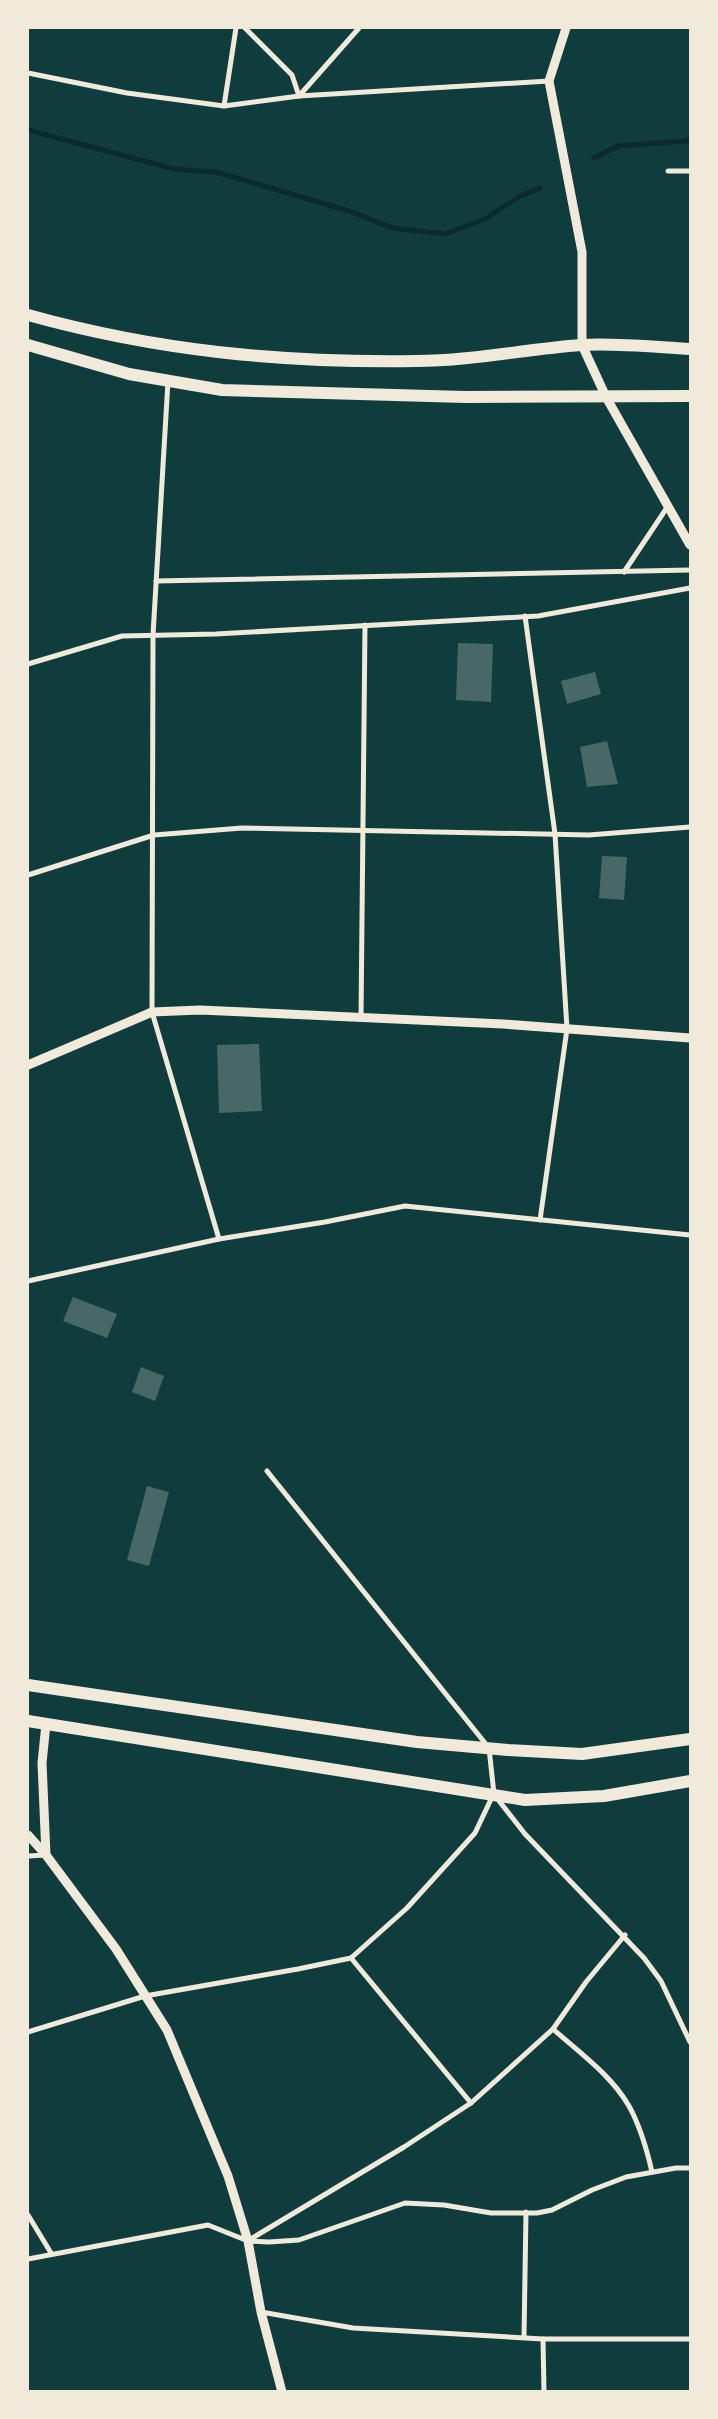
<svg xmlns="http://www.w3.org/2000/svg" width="718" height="2419" font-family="Jost,sans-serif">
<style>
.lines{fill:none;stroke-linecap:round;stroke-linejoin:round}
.stream{stroke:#0a2a2b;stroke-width:5}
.building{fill:#486865}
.minor{stroke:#f1e9da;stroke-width:5}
.tertiary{stroke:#f1e9da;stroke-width:9}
.primary{stroke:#f1e9da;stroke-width:12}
</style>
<rect width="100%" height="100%" fill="#0f3d3e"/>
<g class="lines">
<!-- stream -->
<g class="stream">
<path d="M28,130L174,169L216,172L349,211L393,228L445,234L485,219L520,196L540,188"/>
<path d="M594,158L618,146L686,141L690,139"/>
</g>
</g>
<!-- building -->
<g class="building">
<path d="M458,643L493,644L491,702L456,700Z"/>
<path d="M595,672L601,694L567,704L561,681Z"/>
<path d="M607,741L618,784L587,787L580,747Z"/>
<path d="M602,856L627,857L624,900L599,898Z"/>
<path d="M259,1044L262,1111L219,1113L217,1045Z"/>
<path d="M73,1297L117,1314L107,1338L63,1321Z"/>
<path d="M141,1367L164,1376L155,1401L132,1392Z"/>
<path d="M147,1486L169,1492L149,1566L127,1560Z"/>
</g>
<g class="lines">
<!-- minor -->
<g class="minor">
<path d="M245,28L292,75L299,96"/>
<path d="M28,73L127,93L224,106L299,96L549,81"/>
<path d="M299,96L359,28"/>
<path d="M224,106L236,28"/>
<path d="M668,171H690"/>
<path d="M168,381L153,635L152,1012L219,1239"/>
<path d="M624,572L668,506"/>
<path d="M156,581L690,570"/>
<path d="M525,616L555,834L567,1029L540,1220"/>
<path d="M28,664L122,636L216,634L538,616L690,588"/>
<path d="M28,875L154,835L242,828L589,835L690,827"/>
<path d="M361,1018L365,625"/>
<path d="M28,1281L219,1239L325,1222L405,1206L690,1235"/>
<path d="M267,1471L489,1748L494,1794"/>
<path d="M496,1797L525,1834L644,1958L661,1981L690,2042"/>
<path d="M28,1856L46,1855"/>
<path d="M351,1958L471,2103"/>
<path d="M553,2029C580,2053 611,2075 629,2106C640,2126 647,2150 652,2172"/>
<path d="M28,2032L145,1996L298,1969L351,1958L407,1908L475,1833L493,1795"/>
<path d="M28,2215L51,2253"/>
<path d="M249,2240L404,2147L471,2103L553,2029L586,1982L625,1935"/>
<path d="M28,2259L208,2225L248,2241L269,2242L299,2240L405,2203L444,2205L491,2213H537L552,2210L592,2190L626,2177L676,2168H690"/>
<path d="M261,2312L353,2328L543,2339H690"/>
<path d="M524,2337L526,2212"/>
<path d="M543,2339L544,2392"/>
</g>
<!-- tertiary -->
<g class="tertiary">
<path d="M566,28L549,81L582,252V345L606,397L690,545"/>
<path d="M28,1065L152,1012L200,1010L503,1024L690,1038"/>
<path d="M46,1724L42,1763L46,1855"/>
<path d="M28,1835L46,1855L116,1949L167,2030L228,2176L248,2241L261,2312L282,2392"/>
</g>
<!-- primary -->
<g class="primary">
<path d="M28,315C158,351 281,363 416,361C471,361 526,349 581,345C617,343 654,347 690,349"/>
<path d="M28,345L129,374L222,390L465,397L690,396"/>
<path d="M28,1685L417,1742L508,1750L582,1754L690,1739"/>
<path d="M28,1721L525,1800L604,1796L690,1781"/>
</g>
</g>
<!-- border -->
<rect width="718" height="2419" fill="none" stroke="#f1e9da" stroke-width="58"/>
</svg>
